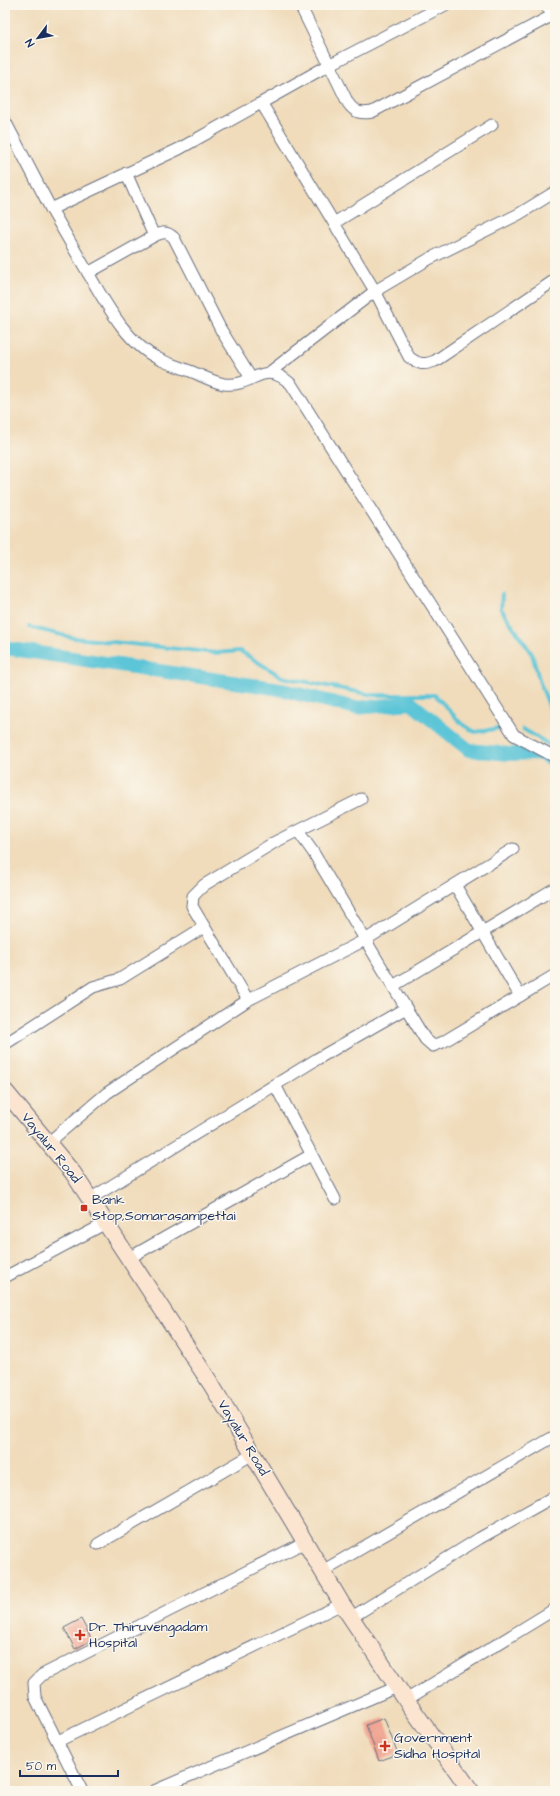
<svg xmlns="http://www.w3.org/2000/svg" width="560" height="1796" font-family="'Architects Daughter',sans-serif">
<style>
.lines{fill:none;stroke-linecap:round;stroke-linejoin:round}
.stream{stroke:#5cc5d7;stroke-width:4}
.canal{stroke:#5cc5d7;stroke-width:14}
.building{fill:#ef9d8a}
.street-casing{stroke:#666c7f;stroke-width:13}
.secondary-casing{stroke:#666c7f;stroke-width:18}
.street{stroke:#fff;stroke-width:11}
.secondary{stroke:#fce5d0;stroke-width:16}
.poi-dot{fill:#c8321e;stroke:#fbf7ec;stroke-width:1.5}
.labels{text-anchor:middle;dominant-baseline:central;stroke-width:3;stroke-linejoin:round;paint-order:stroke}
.street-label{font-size:14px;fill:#1b2f5e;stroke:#fbf7ec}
.poi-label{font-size:14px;fill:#1b2f5e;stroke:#fbf7ec;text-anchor:start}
</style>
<rect width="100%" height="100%" fill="#fbf7ec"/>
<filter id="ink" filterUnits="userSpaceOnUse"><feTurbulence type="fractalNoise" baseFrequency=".025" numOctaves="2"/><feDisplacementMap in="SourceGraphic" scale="8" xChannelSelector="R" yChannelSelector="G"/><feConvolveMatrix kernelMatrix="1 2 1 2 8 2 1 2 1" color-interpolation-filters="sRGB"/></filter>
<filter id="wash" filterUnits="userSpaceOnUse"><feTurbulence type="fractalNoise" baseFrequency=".012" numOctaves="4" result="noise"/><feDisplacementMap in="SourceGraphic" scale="16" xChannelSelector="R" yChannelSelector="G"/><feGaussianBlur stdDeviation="0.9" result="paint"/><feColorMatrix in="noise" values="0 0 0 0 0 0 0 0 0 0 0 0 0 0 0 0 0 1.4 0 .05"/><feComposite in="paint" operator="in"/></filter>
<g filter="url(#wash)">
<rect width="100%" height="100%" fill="#f0dcbb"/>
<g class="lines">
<!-- stream -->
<g class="stream">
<path d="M502,594L501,609L532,654L540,683L555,721"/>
<path d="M29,627L74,638L217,653L240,651L282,677L373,695H435L462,724L475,732L501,728"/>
<path d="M523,729L555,748"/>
</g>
<!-- canal -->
<path class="canal" d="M5,648L274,688L356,708L411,703L469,750L509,754L539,753L552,760"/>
</g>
<g id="blocks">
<!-- building -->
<g class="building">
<path d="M81,1619L92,1640L75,1649L64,1628Z"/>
<path d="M384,1718L398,1754L379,1761L366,1725Z"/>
</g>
</g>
</g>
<g filter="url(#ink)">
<use href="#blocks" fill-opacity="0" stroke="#666c7f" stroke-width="1"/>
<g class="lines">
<!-- street casing -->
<g class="street-casing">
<g id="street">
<path d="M300,5L348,103C355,113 361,114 372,112L555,14"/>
<path d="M545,5L555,16"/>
<path d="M262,104L375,291L409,357C419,365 424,365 435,361L555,280"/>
<path d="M5,121L51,209L88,273L154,236C163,232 167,231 174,238L221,330L251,378"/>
<path d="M126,173L154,236"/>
<path d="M51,209L179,149L329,65L445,5"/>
<path d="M334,223L492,125"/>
<path d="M88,273C105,302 127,344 159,359C169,364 180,367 190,371C200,375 213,382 224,384C254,388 262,358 291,384L514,735L555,757"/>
<path d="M270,372L375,291L429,259L519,214L555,192"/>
<path d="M455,885L520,996"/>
<path d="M393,986L552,890"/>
<path d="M248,1000L192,906L193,896L204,885L275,842L361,799"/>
<path d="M406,1008L425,1039L433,1046L443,1042L555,975"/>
<path d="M5,1044L93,987L120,979L204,927"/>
<path d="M275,1085L335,1199"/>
<path d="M48,1143L107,1093L248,1000L365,940L513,849"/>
<path d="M90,1199L317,1059L406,1008L313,852L298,831"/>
<path d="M129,1258L311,1155"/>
<path d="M5,1277L106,1223"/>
<path d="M98,1544L253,1454"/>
<path d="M324,1570L555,1436"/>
<path d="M352,1617L480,1538L555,1496"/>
<path d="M406,1700L555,1609"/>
<path d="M58,1741L342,1604"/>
<path d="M82,1791L35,1697L34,1683L42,1675L305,1542"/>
<path d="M154,1791L397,1687"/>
</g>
</g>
<!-- secondary casing -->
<g class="secondary-casing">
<path id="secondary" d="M5,1091L73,1173L211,1384L342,1604L406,1700L471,1791"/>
</g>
<!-- street -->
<use href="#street" class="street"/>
<!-- secondary -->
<use href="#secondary" class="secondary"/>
</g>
</g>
<!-- markers -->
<g class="poi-dot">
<rect x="80" y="1204" width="8" height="8" rx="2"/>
<path d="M78 1629h4v4h4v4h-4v4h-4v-4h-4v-4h4z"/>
<path d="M383 1740h4v4h4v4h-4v4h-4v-4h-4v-4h4z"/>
</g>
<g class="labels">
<!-- street labels -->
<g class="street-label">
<text transform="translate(51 1148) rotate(51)">Vayalur Road</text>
<text transform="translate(243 1438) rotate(59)">Vayalur Road</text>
</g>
<!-- poi labels -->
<g class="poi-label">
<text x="92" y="1200">Bank<tspan x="92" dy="16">Stop,Somarasampettai</tspan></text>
<text x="89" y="1627">Dr. Thiruvengadam<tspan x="89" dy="16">Hospital</tspan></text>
<text x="394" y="1738">Government<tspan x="394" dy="16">Sidha Hospital</tspan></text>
</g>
</g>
<!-- margin -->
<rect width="560" height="1796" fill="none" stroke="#fbf7ec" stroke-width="20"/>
<!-- north arrow -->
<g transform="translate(38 38) rotate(238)" stroke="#fbf7ec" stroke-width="3" paint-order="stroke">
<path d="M0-3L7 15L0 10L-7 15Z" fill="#1b2f5e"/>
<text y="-6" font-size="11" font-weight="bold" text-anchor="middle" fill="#1b2f5e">N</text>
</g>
<!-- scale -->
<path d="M20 1770v6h98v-6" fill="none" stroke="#1b2f5e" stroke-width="2"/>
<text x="26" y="1770" font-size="12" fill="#1b2f5e" stroke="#fbf7ec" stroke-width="3" paint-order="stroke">50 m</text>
</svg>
